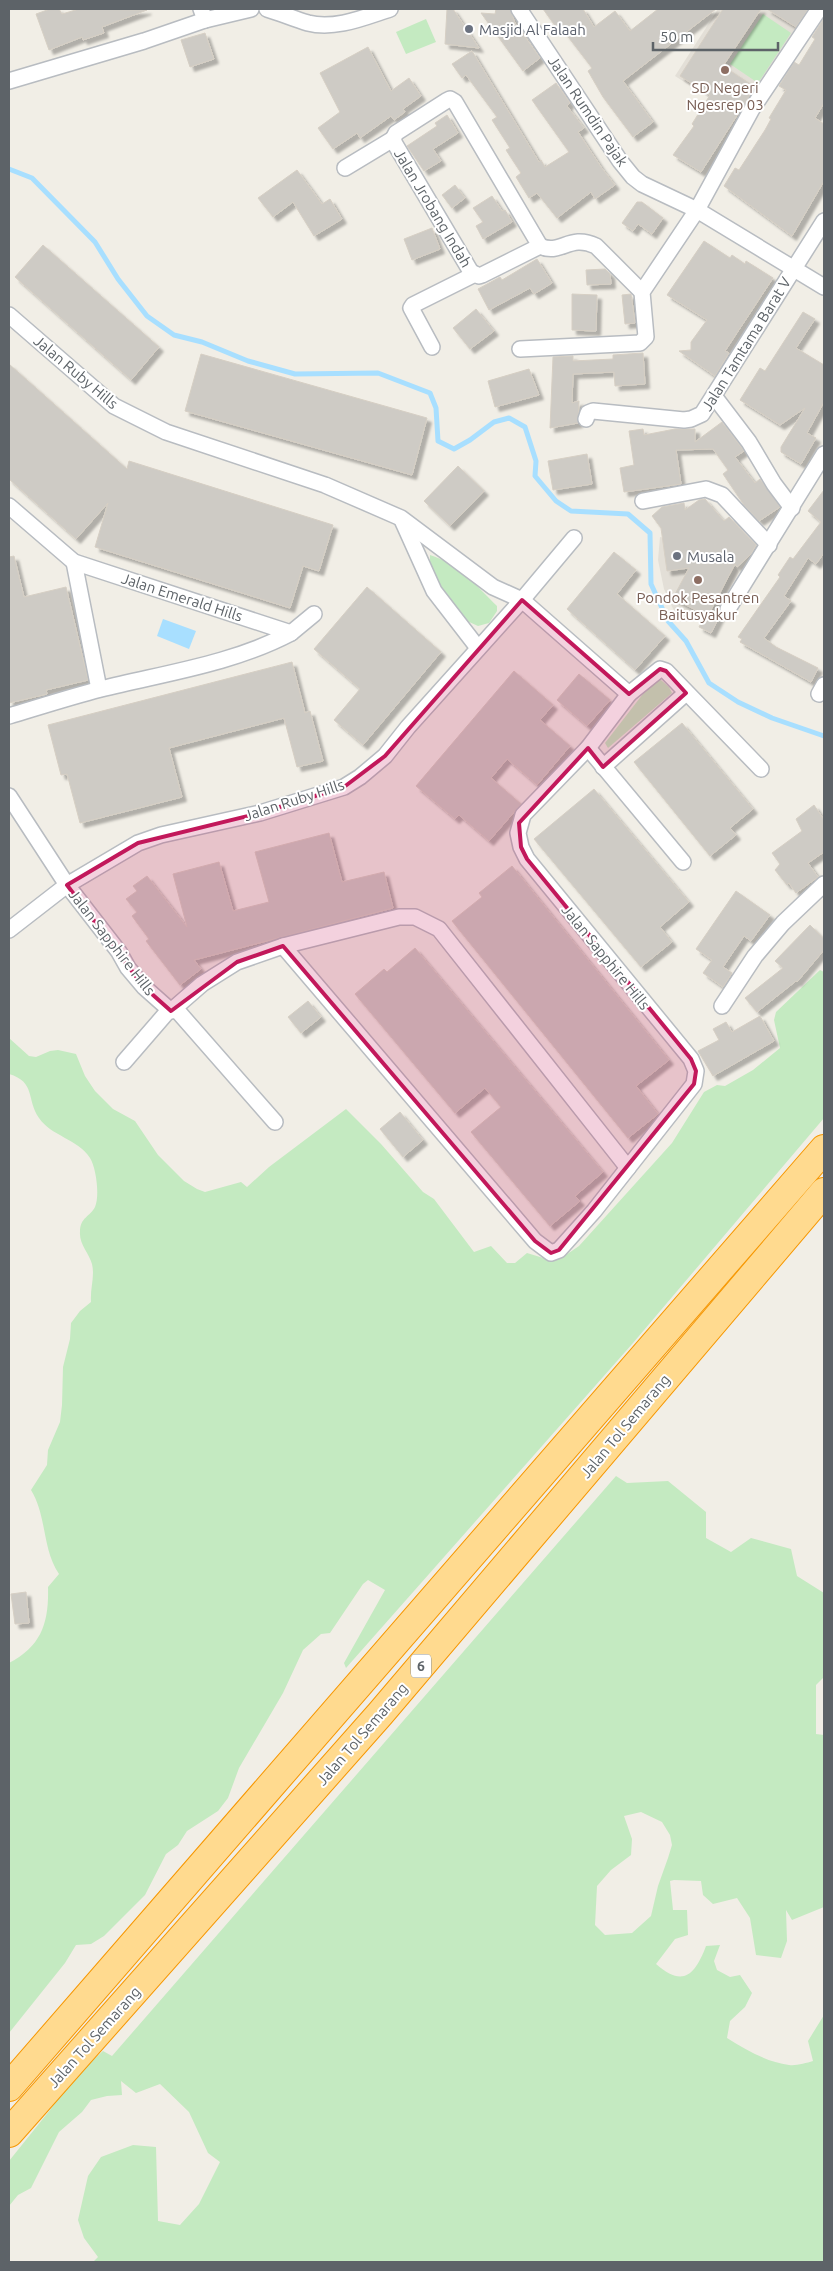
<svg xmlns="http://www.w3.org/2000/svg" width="833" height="2271" font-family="Ubuntu,sans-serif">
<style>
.education{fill:#e3dfd7}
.green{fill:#c4eac1;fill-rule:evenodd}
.water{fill:#a8dfff}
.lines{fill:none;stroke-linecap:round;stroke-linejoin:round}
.stream{stroke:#a8dfff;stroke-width:5}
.building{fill:#cecbc5;stroke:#d6cfc4;filter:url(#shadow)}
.street-casing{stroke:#b8bcc1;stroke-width:18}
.highway-casing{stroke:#f79700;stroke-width:30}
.street{stroke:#fff;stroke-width:15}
.highway{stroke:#ffda8f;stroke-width:28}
.marked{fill:#c2185b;fill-opacity:0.2;stroke:#c2185b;stroke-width:4;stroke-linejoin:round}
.worship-dot{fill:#6b7280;stroke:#fff;stroke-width:2}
.education-dot{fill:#8d6e63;stroke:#fff;stroke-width:2}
.labels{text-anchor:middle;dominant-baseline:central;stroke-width:4;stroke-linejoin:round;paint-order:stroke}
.shield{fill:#fff;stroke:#8e9295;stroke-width:1}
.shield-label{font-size:14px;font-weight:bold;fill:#5d6368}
.worship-label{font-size:15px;fill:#5b616d;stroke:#fff;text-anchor:start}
.education-label{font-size:15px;fill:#785e54;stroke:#fff}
.street-label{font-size:15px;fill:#5d6368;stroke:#fff}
</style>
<defs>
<filter id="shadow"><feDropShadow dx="4.5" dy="4.5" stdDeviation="1" flood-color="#0004"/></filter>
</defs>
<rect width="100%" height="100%" fill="#f1eee6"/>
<!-- education -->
<g class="education">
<path d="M718,9H808L742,119L675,76Z"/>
<path d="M660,537L689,543L735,567L739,572L717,612L708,607L701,621L676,615L664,589L658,560Z"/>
</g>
<!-- green -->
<g class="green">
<path d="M763,14L791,33L758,83L730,64Z"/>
<path d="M426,19L436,42L406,54L396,32Z"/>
<path d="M430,555C457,563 478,587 497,606V611L489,623L478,626L467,621L444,598L430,569Z"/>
<path d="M661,680L669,687L672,693L608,748L605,743L653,681Z"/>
<path d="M820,970L824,972V1118L633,1343L346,1668L344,1663L385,1590L368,1580L363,1584L330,1633L321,1634L303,1650L283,1693L239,1768L228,1798L218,1811L187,1831L178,1845L166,1854L145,1895L104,1936L91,1944L76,1945L65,1963L9,2033V1663C42,1646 49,1622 48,1587L59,1574C42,1549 47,1516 31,1490L47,1465L48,1450L60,1422L62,1405L63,1367L70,1339L71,1323L80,1311L91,1302C90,1288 95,1277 92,1264C89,1253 79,1244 80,1232C80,1217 90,1217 95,1207C100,1196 96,1167 90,1158C78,1139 51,1136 39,1118C26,1099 36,1082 9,1074V1038L29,1056L36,1057L50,1051L58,1050L76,1054L85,1076L95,1091L113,1109L135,1121L158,1155L184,1181L197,1189L205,1192L241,1182L247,1187L269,1167L346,1109L381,1144L423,1192L434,1199L474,1252L491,1246L507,1263H515L527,1253L553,1261L560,1259L579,1246L672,1143L704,1092L717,1085L725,1086L753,1070L780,1048L774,1020L776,1012Z"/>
<path d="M616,1476L627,1483L668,1481L706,1512V1538L731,1552L751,1538L791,1549L797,1576L824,1593V1677L816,1685V1734L824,1735V1907L792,1920L786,1910L787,1941L781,1958L756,1955L750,1918L737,1898L713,1904L703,1895L701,1881L674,1880L670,1881L673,1910H687L688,1935L675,1939L656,1964C683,1988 695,1975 706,1946L720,1945L714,1961L717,1970L730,1977L740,1975L752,1993L745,2007L730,2021L727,2038C746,2050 767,2062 789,2065C796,2066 806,2063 813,2061L808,2041L824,2015V2262H93L98,2257L84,2238L78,2220L88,2176L101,2157L133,2145L156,2147L158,2221L180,2225L199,2204L220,2162L208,2153L189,2112L160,2084L136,2093L121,2081L122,2095L107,2096L91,2100L82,2112L59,2132L31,2188L18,2195L9,2206V2161L50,2110L69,2082L103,2051L112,2056ZM641,1812L662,1822L670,1835L672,1845L668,1858L658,1886L651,1916L632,1933L605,1935L595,1925L597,1886L611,1870L631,1855L632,1839L624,1816Z"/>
</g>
<!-- water -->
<path class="water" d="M163,619L196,631L189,649L157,636Z"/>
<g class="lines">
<!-- stream -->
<path class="stream" d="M9,169L32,178L95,242L118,279L147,316L174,335L202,342L248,361L295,374L378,373L430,393L436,408L438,441L454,449L470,440L494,422L509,418L525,427L536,461L535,476L556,501L571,511L628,514L650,533L651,584L668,621L686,641L709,683L738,702L772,718L824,736"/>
</g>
<!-- building -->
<g class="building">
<path d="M50,9H59L62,14L79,9L147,10L102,27L104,33L83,40L82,37L49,50L36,14Z"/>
<path d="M447,9H453L479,48L445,44Z"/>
<path d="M496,9H510L515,23L540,58L523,71L481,13L495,14Z"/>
<path d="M543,9H583L594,27L615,11L630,31L658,9H716L623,81L653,122L633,137L603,97L588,71L592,68L559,25L556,27Z"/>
<path d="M723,9H761L723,66L755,87L701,172L673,155L694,126L692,124L710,95L703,90L710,81L699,88L680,76Z"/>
<path d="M767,9H808L796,27Z"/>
<path d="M824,18V103L815,118L824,124V181L792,236L724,186L735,168L739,170L765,130L771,119L769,118L786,90L779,86L794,62L799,65L815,39L812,37Z"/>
<path d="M205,33L214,59L190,67L181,40Z"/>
<path d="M368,47L391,91L409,78L421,96L403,109L405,112L394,120L391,116L360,138L357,133L333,149L318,128L340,112L320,73Z"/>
<path d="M472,51L539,162L541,160L545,167L569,152L532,100L556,83L570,103L567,106L584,128L578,132L601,167L615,185L595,199L591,192L557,218L537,193L529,198L516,177L521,173L506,150L510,148L492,120L497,117L466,75L462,78L452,64Z"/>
<path d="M447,115L458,133L433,149L441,161L424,171L407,146L437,126L435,123Z"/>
<path d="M297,170L322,204L330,199L342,219L314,236L293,202L273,217L258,198Z"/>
<path d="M455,185L465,198L452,208L442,195Z"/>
<path d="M492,196L502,211L505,210L512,222L483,239L476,226L483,222L473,208Z"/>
<path d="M637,202H642L663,218L652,234L638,224L633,231L622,223Z"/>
<path d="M432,228L440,249L412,260L404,239Z"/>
<path d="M704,241L730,258L732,255L745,264L746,261L773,278L725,351L729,353L715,376L679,351L691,350V342L707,320L667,295Z"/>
<path d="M43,245L159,347L131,380L15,277Z"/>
<path d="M537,259L552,283L534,294L530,288L489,310L478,289L500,277L502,280Z"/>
<path d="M605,269L610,274L611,284L587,285L586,270Z"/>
<path d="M572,294L597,295L596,331L572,330Z"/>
<path d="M631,294L635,323L625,324L622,295Z"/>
<path d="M476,309L494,331L470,349L453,328Z"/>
<path d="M803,312L815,319L796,348L824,365V402L807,433L816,438L801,464L781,452V447L805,408L780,425L740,400L760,368L765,371Z"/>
<path d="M643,353L645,384L615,386L614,372L573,374L572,403L579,401L578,423L550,428L553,357L573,356V361L613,359V355Z"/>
<path d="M201,354L427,418L412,475L185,411Z"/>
<path d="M9,364L127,469L129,461L333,525L319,571L303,566L290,608L95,547L108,503L76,539L9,479Z"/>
<path d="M529,369L539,395L495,407L488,381Z"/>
<path d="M722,422L744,451L735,457L755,483L760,479L780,507L759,521L744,505L723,474L728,470L713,449L676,450L681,484L624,492L620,468L634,465L629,431L643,429L644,435L675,429H695V442Z"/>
<path d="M587,454L592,484L553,490L548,461Z"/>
<path d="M458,466L484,491L450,526L424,501Z"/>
<path d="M824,490V553L816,564L808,558L784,596L791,601L764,638L776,647L818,668L811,682L740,642L742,639L738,637L780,577L778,575L790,557L793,559L821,522L808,511Z"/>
<path d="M705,499L724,521L729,517L756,545L751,554L737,567L735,564L711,610L720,615L711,633L699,627L705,615L673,598L689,568L667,571L661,528L652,516L662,507L684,503L685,510L699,500Z"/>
<path d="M614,552L636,570L617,594L665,636L635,670L567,609Z"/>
<path d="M14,556L24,597L66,587L88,680L46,690L47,694L9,703V557Z"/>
<path d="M367,587L441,652L363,745L334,720L360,689L314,649Z"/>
<path d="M292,662L305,713L310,711L323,761L297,767L284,718L169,748L182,797L80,823L67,774L61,775L48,725Z"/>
<path d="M514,671L553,705L540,720L570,746L537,785L507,759L491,778L521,804L489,841L459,815L455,819L416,786Z"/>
<path d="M579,674L610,700L587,726L557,700Z"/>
<path d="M682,723L753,809L730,828L736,835L710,856L634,762Z"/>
<path d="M594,789L689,902L660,927L672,942L641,967L534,839Z"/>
<path d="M814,805L824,820V852L808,863L818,877L796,893L789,883L787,885L775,870L780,864L772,853L802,831L796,819Z"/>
<path d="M329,833L342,882L384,872L393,908L194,960L201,969L180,985L146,941L149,939L132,916L137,912L126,899L137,891L133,886L147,876L187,927L173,874L219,862L233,911L269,902L255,852Z"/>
<path d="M512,866L669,1060L636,1086L658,1114L628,1138L452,921L482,897L479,893Z"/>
<path d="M736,891L770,915L751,941L744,936L723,967L732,973L723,987L703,973L712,960L696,949Z"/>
<path d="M810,925L824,939V950L797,982L796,981L757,1012L745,998L783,968L775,961Z"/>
<path d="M415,948L603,1172L575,1196L580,1201L550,1226L471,1132L501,1107L485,1088L455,1113L355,994L384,969L387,972Z"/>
<path d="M308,1001L321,1017L301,1033L288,1017Z"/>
<path d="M760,1016L774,1041L713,1076L698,1051L719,1040L713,1029L726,1022L732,1032Z"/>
<path d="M400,1112L423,1140L403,1157L380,1129Z"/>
<path d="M26,1592L29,1623L15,1624L11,1594Z"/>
</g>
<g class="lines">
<!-- street casing -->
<g class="street-casing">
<g id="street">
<path d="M201,9L205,20L251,9"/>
<path d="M267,9C281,13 294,19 308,23C335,30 365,17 390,9"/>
<path d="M519,9L620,161L633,177L642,184L697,210L824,287"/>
<path d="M9,81L144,41L205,20"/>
<path d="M345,168L393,139"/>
<path d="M540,246L482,275L479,276L471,272L395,144L393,139L396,133L446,101L450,99L455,102L540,246C561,256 569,233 596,246L642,292"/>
<path d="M9,315L114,406L166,432L325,485L401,518L493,587L522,600L629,694"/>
<path d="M432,347L411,308L413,305L475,274"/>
<path d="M520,349L640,343L646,337L642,292L697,210L752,109L819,9"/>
<path d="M714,396L749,442L774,484L792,508"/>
<path d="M586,419L588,413L593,411L684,420L691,419L702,414L824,221"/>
<path d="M643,501L706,489L722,495L769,545"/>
<path d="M9,506L74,562L291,633C232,664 165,673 101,689C70,697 39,707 9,716"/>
<path d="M402,520L434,591L478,648"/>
<path d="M74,562L99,689"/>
<path d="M728,609L824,454"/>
<path d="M291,633L314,614"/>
<path d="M819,694L824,685"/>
<path d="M588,748L683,862"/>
<path d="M603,767L686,693"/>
<path d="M9,796L67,885L119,952L128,968L144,987L171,1011L202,984L237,962L283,946L399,917H415L439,929L628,1168"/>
<path d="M9,930L67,885L138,843L161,835L260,813L344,787L360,777L385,756L408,727L522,600L574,538"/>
<path d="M283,946L535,1241L551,1253L559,1250L594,1211L694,1084L696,1071L691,1059L527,859L521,847L518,833L523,815L588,748L629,694L660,669L666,671L761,769"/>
<path d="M722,1006L755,956L783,923L824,884"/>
<path d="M175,1008L275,1122"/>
<path d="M124,1062L169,1010"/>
</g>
</g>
<!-- highway casing -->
<g class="highway-casing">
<g id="highway">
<path d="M9,2087L824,1149"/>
<path d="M9,2133L380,1714L824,1192"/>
</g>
</g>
<!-- street -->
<use href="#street" class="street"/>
<!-- highway -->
<use href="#highway" class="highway"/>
</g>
<!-- marked area -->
<path class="marked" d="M522,600L629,694L660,669L666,671L686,693L603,767L588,748L519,823L521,847L527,859L691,1059L696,1071L694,1084L559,1250L551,1253L535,1241L283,946L237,962L171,1011L144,987L67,885L138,843L260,813L344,787L385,756Z"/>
<!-- markers -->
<g class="worship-dot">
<circle cx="469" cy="29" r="5"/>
<circle cx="677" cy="556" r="5"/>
</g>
<g class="education-dot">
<circle cx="725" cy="70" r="5"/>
<circle cx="698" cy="580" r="5"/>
</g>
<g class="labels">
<!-- shield labels -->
<rect class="shield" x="411" y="1654.5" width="20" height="23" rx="4"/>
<g class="shield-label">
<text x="421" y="1666">6</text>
</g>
<!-- worship labels -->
<g class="worship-label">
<text x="479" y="29">Masjid Al Falaah</text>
<text x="687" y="556">Musala</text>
</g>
<!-- education labels -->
<g class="education-label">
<text x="725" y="87">SD Negeri<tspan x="725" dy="17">Ngesrep 03</tspan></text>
<text x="698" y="597">Pondok Pesantren<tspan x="698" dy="17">Baitusyakur</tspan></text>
</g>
<!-- street labels -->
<g class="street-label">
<text transform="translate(588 111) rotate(56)">Jalan Rumdin Pajak</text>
<text transform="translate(433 208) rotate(59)">Jalan Jrobang Indah</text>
<text transform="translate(746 344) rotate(-58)">Jalan Tamtama Barat V</text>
<text transform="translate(76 372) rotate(40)">Jalan Ruby Hills</text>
<text transform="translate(182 597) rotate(18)">Jalan Emerald Hills</text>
<text transform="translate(294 800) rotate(-18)">Jalan Ruby Hills</text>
<text transform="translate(112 942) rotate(52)">Jalan Sapphire Hills</text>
<text transform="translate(606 957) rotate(51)">Jalan Sapphire Hills</text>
<text transform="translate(625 1426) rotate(-50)">Jalan Tol Semarang</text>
<text transform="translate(362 1734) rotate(-49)">Jalan Tol Semarang</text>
<text transform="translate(94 2037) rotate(-48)">Jalan Tol Semarang</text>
</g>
</g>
<!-- border -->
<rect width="833" height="2271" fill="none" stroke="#5d6368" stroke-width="20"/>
<!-- scale -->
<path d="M653 42v8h125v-8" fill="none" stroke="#5d6368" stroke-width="2.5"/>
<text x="660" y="42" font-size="15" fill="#5d6368" stroke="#ffffff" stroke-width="4" paint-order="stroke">50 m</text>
</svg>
